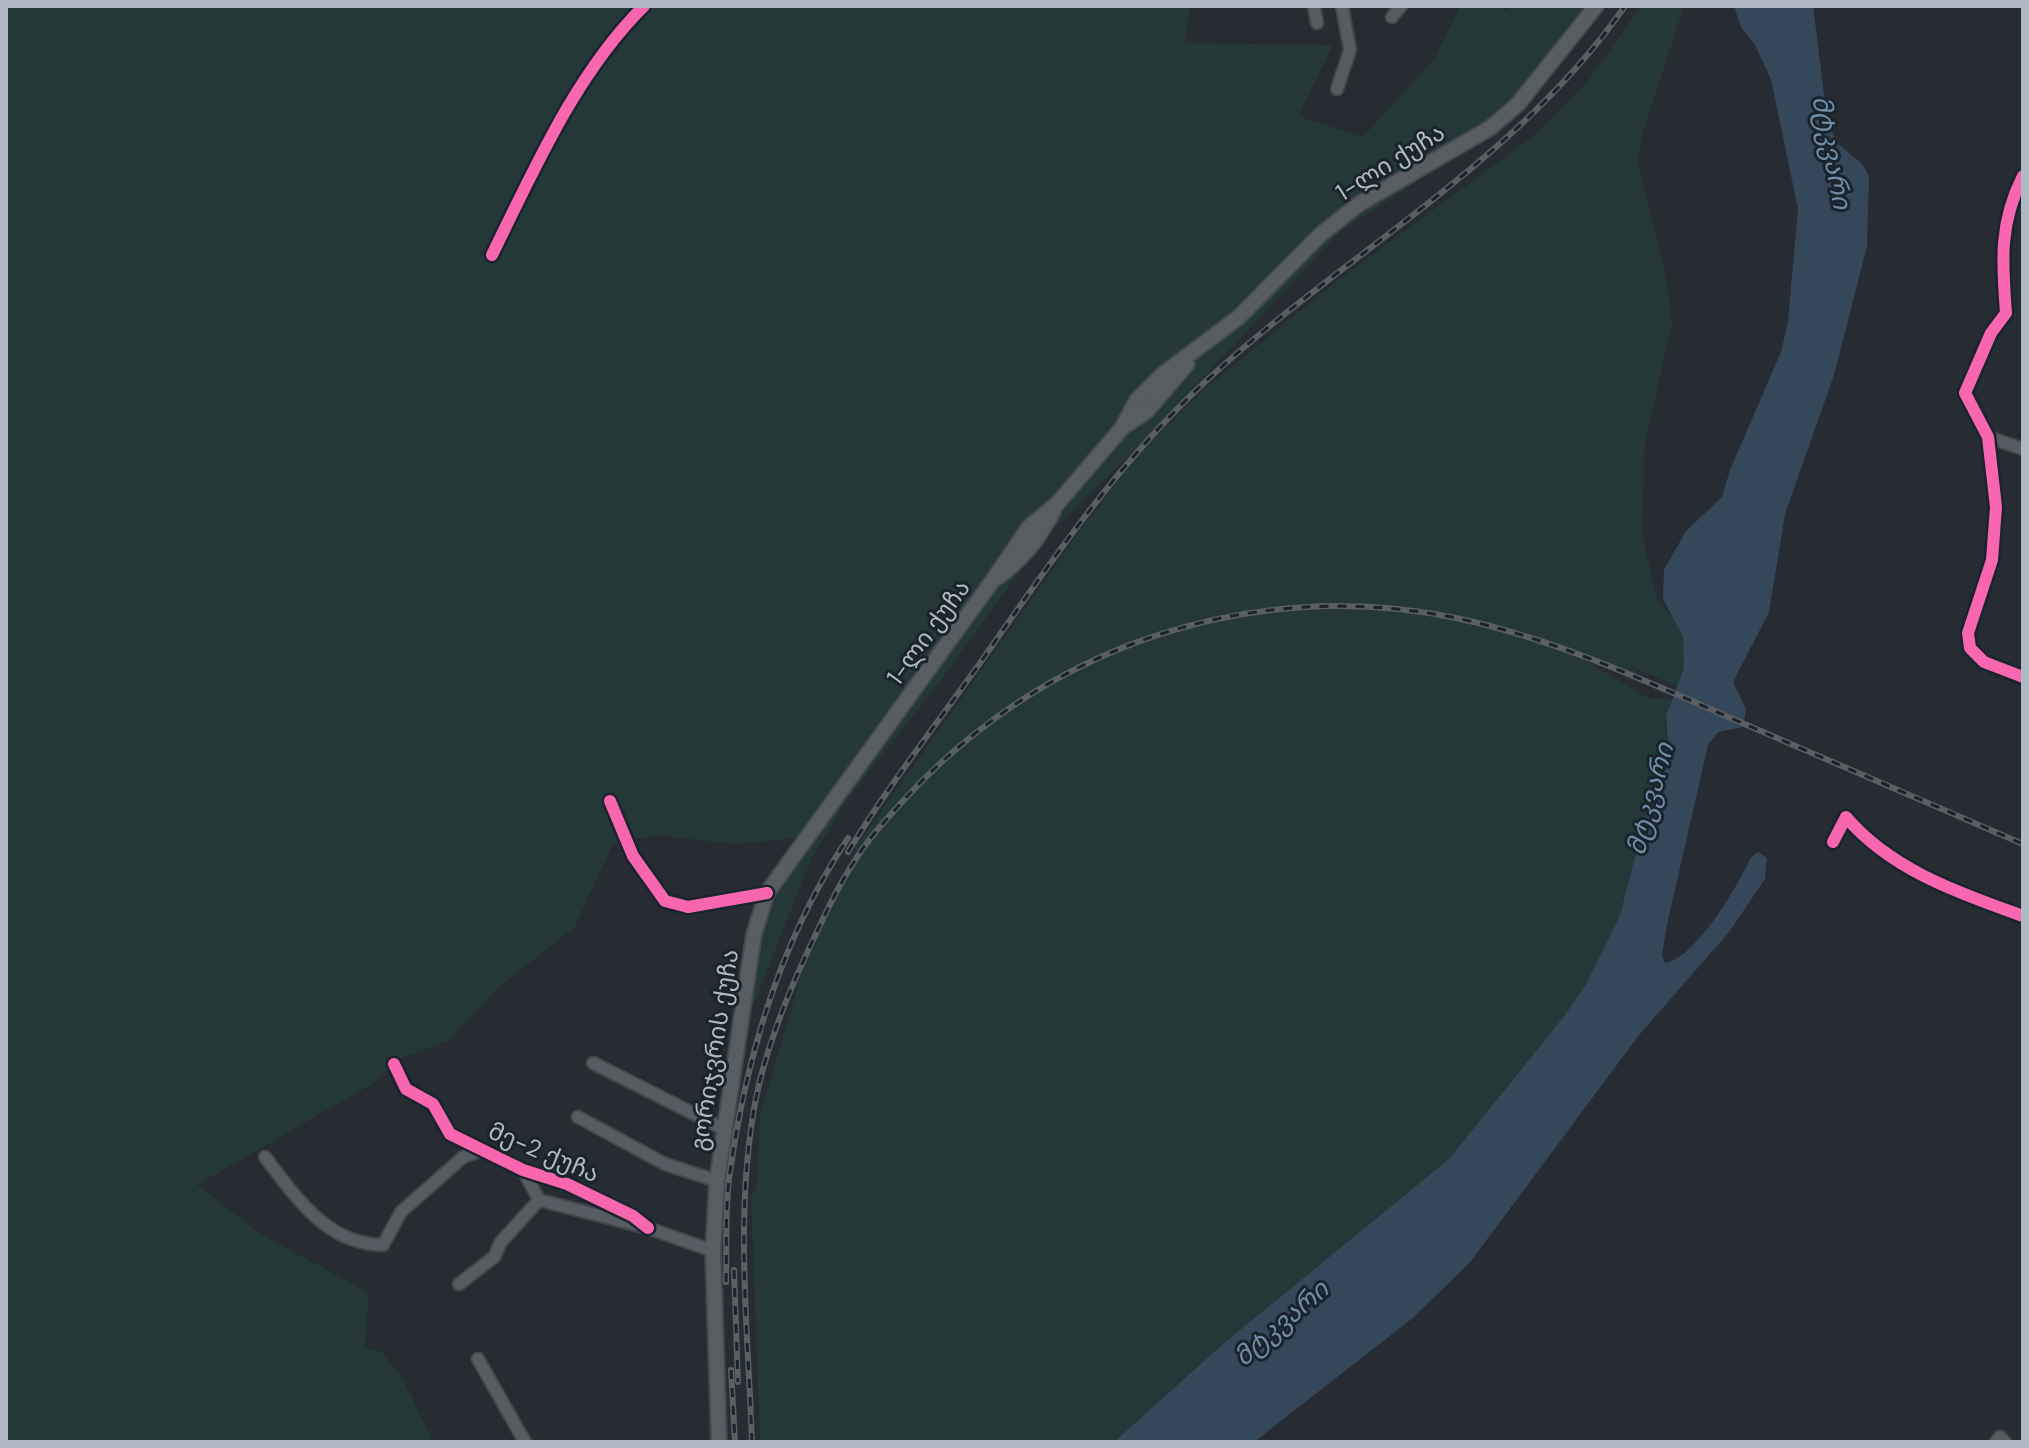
<svg xmlns="http://www.w3.org/2000/svg" width="2029" height="1448" font-family="'DM Sans','Noto Sans Georgian',sans-serif">
<style>
.green{fill:#243838}
.water{fill:#35485a}
.lines{fill:none;stroke-linecap:round;stroke-linejoin:round}
.minor-casing{stroke:#44484d;stroke-width:15}
.major-casing{stroke:#43494f;stroke-width:18}
.minor{stroke:#565c61;stroke-width:11}
.major{stroke:#585d62;stroke-width:14}
.rail-casing{stroke:#5a5f64;stroke-width:6}
.rail{stroke:#1a242c;stroke-width:3;stroke-dasharray:9;stroke-linecap:butt}
.cycleway-casing{stroke:#1a242c;stroke-width:17}
.cycleway{stroke:#f766af;stroke-width:12}
.labels{text-anchor:middle;dominant-baseline:central;stroke-width:6;stroke-linejoin:round;paint-order:stroke}
.street-label{font-size:24px;fill:#afbac4;stroke:#1a242c}
.water-label{font-size:26px;font-style:italic;fill:#708ea7;stroke:#1a242c}
</style>
<rect width="100%" height="100%" fill="#262c32"/>
<!-- green -->
<g class="green">
<path d="M6,6H1190L1185,43L1333,45L1298,116L1363,137L1435,58L1460,6H1494L1508,11L1510,6H1601L1580,39L1520,107L1448,162L1341,231L1130,455L1041,541L950,668L848,799L811,859L745,1027C751,983 755,939 774,898C783,880 800,864 811,847L800,838L736,844L655,835L613,844L574,928L501,985L449,1040L400,1059L372,1084L197,1185L261,1234L369,1293L365,1347L383,1353L403,1379L433,1442H6Z"/>
<path d="M1641,6H1684L1642,135L1638,163L1666,278L1672,323L1645,444L1642,533L1657,600L1675,619L1685,646L1684,668L1677,686L1631,666L1639,677L1573,654L1650,699H1672L1665,720L1668,745L1655,779L1620,915L1586,984L1565,1015L1449,1159L1224,1343L1114,1442H760L751,1198L757,1183L760,1115L809,948L856,847L1082,528L1139,453L1209,385L1341,278L1535,135L1585,85Z"/>
</g>
<!-- water -->
<path class="water" d="M1734,6H1813L1827,119L1837,143L1862,164L1869,176L1867,246L1834,375L1785,514L1769,612L1733,682L1746,709L1743,727L1718,732L1708,745L1666,929L1662,956L1665,963C1695,959 1738,886 1750,859L1758,852L1767,858L1765,879L1729,932L1639,1035L1471,1261L1414,1317L1254,1442H1114L1224,1343L1449,1159L1565,1015L1586,984L1620,915L1655,779L1668,745L1666,716L1684,668L1683,637L1663,599L1664,570L1686,531L1722,497L1730,470L1781,352L1788,322L1798,209L1771,79L1755,45L1741,27Z"/>
<g class="lines">
<!-- minor casing -->
<g class="minor-casing">
<g id="minor">
<path d="M1314,6L1317,23"/>
<path d="M1392,17L1401,6"/>
<path d="M1337,89L1350,50L1342,6"/>
<path d="M2023,176C1999,223 2002,262 2006,313L1991,333L1965,393L1988,437L1996,507L1992,560L1968,633L1970,648L1984,662L2023,677"/>
<path d="M492,255C534,170 576,73 644,6"/>
<path d="M1988,437L2023,449"/>
<path d="M610,801L633,856L665,901L688,907L767,893"/>
<path d="M1833,842L1846,817C1891,870 1959,893 2023,916"/>
<path d="M593,1063L722,1128"/>
<path d="M394,1064L406,1089L433,1104L450,1134L523,1170L567,1184L633,1216L648,1228"/>
<path d="M578,1117L665,1164L717,1181"/>
<path d="M265,1157C297,1198 326,1244 383,1245L401,1212L463,1157L482,1150"/>
<path d="M523,1170L539,1200L648,1228L713,1251"/>
<path d="M459,1284L494,1257L501,1242L539,1200"/>
<path d="M478,1359L525,1442"/>
<path d="M1996,1442L2000,1437L2005,1442"/>
</g>
</g>
<!-- major casing -->
<g class="major-casing">
<g id="major">
<path d="M1126,425L1146,412L1187,364"/>
<path d="M998,577C1023,559 1038,539 1053,512"/>
<path d="M719,1442L713,1251L717,1181L754,934L767,893L993,580L1029,527L1057,504L1122,428L1137,400L1163,374L1239,317L1320,235L1359,204L1490,128L1518,104L1596,6"/>
</g>
</g>
<!-- minor -->
<use href="#minor" class="minor"/>
<!-- major -->
<use href="#major" class="major"/>
<!-- rail casing -->
<g class="rail-casing">
<g id="rail">
<path d="M848,852C888,786 936,725 980,663C1050,563 1117,463 1207,380C1344,254 1517,162 1625,6"/>
<path d="M734,1270L738,1382"/>
<path d="M726,1282C727,1248 725,1213 729,1179C745,1059 781,939 848,838"/>
<path d="M731,1370L735,1442"/>
<path d="M752,1442C748,1330 735,1219 754,1109C763,1056 784,1003 806,955C821,923 835,891 854,862C867,840 885,821 902,802C1042,647 1250,576 1456,618C1552,638 1644,680 1733,719C1830,761 1927,802 2023,844"/>
</g>
</g>
<!-- rail -->
<use href="#rail" class="rail"/>
<!-- cycleway casing -->
<g class="cycleway-casing">
<g id="cycleway">
<path d="M2023,176C1999,223 2002,262 2006,313L1991,333L1965,393L1988,437L1996,507L1992,560L1968,633L1970,648L1984,662L2023,677"/>
<path d="M492,255C534,170 576,73 644,6"/>
<path d="M610,801L633,856L665,901L688,907L767,893"/>
<path d="M1833,842L1846,817C1891,870 1959,893 2023,916"/>
<path d="M394,1064L406,1089L433,1104L450,1134L523,1170L567,1184L633,1216L648,1228"/>
</g>
</g>
<!-- cycleway -->
<use href="#cycleway" class="cycleway"/>
</g>
<g class="labels">
<!-- street labels -->
<g class="street-label">
<text transform="translate(1390 162) rotate(-32)">1-ლი ქუჩა</text>
<text transform="translate(928 632) rotate(-54)">1-ლი ქუჩა</text>
<text transform="translate(714 1050) rotate(-81)">გორიჯვრის ქუჩა</text>
<text transform="translate(544 1152) rotate(23)">მე-2 ქუჩა</text>
</g>
<!-- water labels -->
<g class="water-label">
<text transform="translate(1832 152) rotate(79)">მტკვარი</text>
<text transform="translate(1650 799) rotate(-75)">მტკვარი</text>
<text transform="translate(1281 1323) rotate(-41)">მტკვარი</text>
</g>
</g>
<!-- border -->
<rect width="2029" height="1448" fill="none" stroke="#afbac4" stroke-width="16"/>
</svg>
